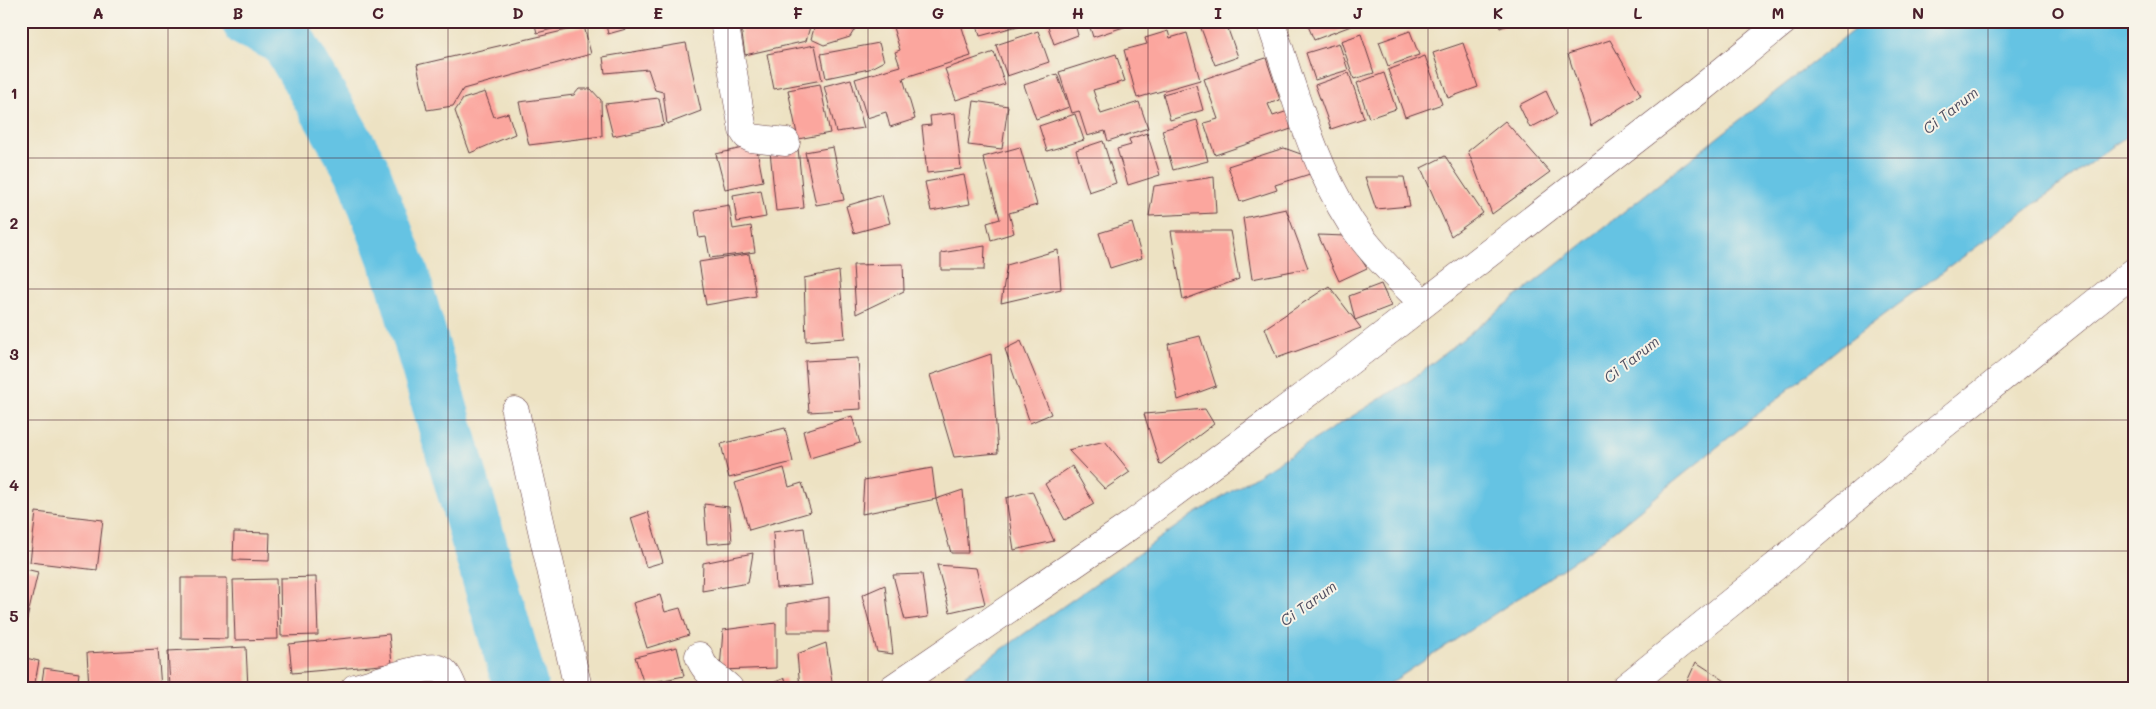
<svg xmlns="http://www.w3.org/2000/svg" width="2156" height="709" font-family="Mali,sans-serif">
<style>
.water{fill:#65c3e3;stroke:#587187}
.lines{fill:none;stroke-linecap:round;stroke-linejoin:round}
.river{stroke:#65c3e3;stroke-width:55}
.building{fill:#fba69e}
.minor-casing{stroke:#623c42;stroke-width:29}
.minor{stroke:#fff;stroke-width:28}
.grid{fill:none;stroke:#4a1f2b;stroke-width:1;stroke-opacity:0.55}
.labels{text-anchor:middle;dominant-baseline:central;stroke-width:4;stroke-linejoin:round;paint-order:stroke}
.water-label{font-size:15px;font-style:italic;fill:#525062;stroke:#f7f3e8}
.neatline{fill:none;stroke:#4a1f2b;stroke-width:2}
.grid-label{font-size:16px;text-anchor:middle;font-weight:bold;fill:#4a1f2b}
</style>
<rect width="100%" height="100%" fill="#f7f3e8"/>
<filter id="ink" filterUnits="userSpaceOnUse"><feTurbulence type="fractalNoise" baseFrequency=".02" numOctaves="2"/><feDisplacementMap in="SourceGraphic" scale="10" xChannelSelector="R" yChannelSelector="G"/><feConvolveMatrix kernelMatrix="1 2 1 2 8 2 1 2 1" color-interpolation-filters="sRGB"/></filter>
<filter id="wash" filterUnits="userSpaceOnUse"><feTurbulence type="fractalNoise" baseFrequency=".0096" numOctaves="4" result="noise"/><feDisplacementMap in="SourceGraphic" scale="20" xChannelSelector="R" yChannelSelector="G"/><feGaussianBlur stdDeviation="1.12" result="paint"/><feColorMatrix in="noise" values="0 0 0 0 0 0 0 0 0 0 0 0 0 0 0 0 0 1.4 0 .05"/><feComposite in="paint" operator="in"/></filter>
<g filter="url(#wash)">
<rect width="100%" height="100%" fill="#ede2c3"/>
<!-- water -->
<path class="water" d="M1865,21H2135V130L1838,349L1589,551L1383,688H947L1190,517L1412,379Z"/>
<g class="lines">
<!-- river -->
<path class="river" d="M249,21L286,38L362,170L403,279L521,688"/>
</g>
<g id="blocks">
<!-- building -->
<g class="building">
<path d="M534,21H579V22L537,33Z"/>
<path d="M605,21H624L626,29L608,34Z"/>
<path d="M667,21H705L706,22L668,29Z"/>
<path d="M740,21H810L811,23L806,41L745,55Z"/>
<path d="M816,21H872V22L856,27L850,37L824,45L811,39Z"/>
<path d="M891,21H960L971,56L903,78L915,119L890,127L886,112L867,118L855,79L900,66L895,52L900,50Z"/>
<path d="M976,21H1033V22L980,36Z"/>
<path d="M1046,21H1074L1078,35L1054,44Z"/>
<path d="M1088,21H1139V22L1093,37Z"/>
<path d="M1205,21H1225L1238,57L1215,65L1199,23Z"/>
<path d="M1306,21H1364L1314,40Z"/>
<path d="M1497,21H1518L1500,28Z"/>
<path d="M584,26L591,54L463,89L453,106L427,110L417,65Z"/>
<path d="M1038,31L1049,62L1007,76L996,45Z"/>
<path d="M1168,31L1170,38L1187,33L1200,80L1137,98L1124,50L1147,44L1145,38Z"/>
<path d="M1410,31L1419,55L1388,66L1379,42Z"/>
<path d="M1361,34L1374,73L1354,79L1341,41Z"/>
<path d="M1610,40L1641,95L1591,126L1568,54Z"/>
<path d="M686,43L701,111L667,124L663,92L655,90L648,69L605,73L603,57Z"/>
<path d="M879,43L884,61L869,69L826,78L821,54Z"/>
<path d="M1339,43L1348,70L1315,80L1306,53Z"/>
<path d="M1463,43L1478,87L1448,98L1433,53Z"/>
<path d="M815,45L822,80L774,89L767,54Z"/>
<path d="M994,52L1005,84L956,100L945,69Z"/>
<path d="M1116,54L1125,81L1093,90L1101,114L1139,102L1148,128L1108,141L1105,131L1087,136L1079,111L1072,113L1059,72Z"/>
<path d="M1425,56L1442,104L1405,117L1388,70Z"/>
<path d="M1266,58L1280,100L1268,104L1273,116L1291,110L1297,127L1215,155L1204,123L1218,119L1204,79Z"/>
<path d="M1349,73L1364,118L1331,129L1315,85Z"/>
<path d="M1384,73L1396,109L1369,118L1357,83Z"/>
<path d="M1057,74L1069,107L1036,119L1024,85Z"/>
<path d="M851,79L864,128L836,132L824,86Z"/>
<path d="M820,84L830,133L798,139L788,90Z"/>
<path d="M1196,85L1203,110L1170,120L1163,94Z"/>
<path d="M579,89H591L601,100L602,136L529,145L519,102L574,95Z"/>
<path d="M1546,91L1557,114L1530,128L1519,105Z"/>
<path d="M485,92L494,117L508,113L515,134L470,153L455,111L463,99Z"/>
<path d="M659,98L664,125L613,136L605,104Z"/>
<path d="M974,101L1008,106L1002,149L968,145Z"/>
<path d="M955,113L961,169L927,173L922,126L931,125L930,116Z"/>
<path d="M1075,114L1084,140L1047,151L1039,126Z"/>
<path d="M1197,120L1208,161L1173,170L1162,130Z"/>
<path d="M1505,121L1550,172L1492,214L1468,151Z"/>
<path d="M1147,133L1160,175L1128,185L1117,149L1131,145L1129,139Z"/>
<path d="M1103,141L1116,183L1089,192L1076,150Z"/>
<path d="M756,145L763,181L725,189L716,154Z"/>
<path d="M833,147L844,200L816,205L805,152Z"/>
<path d="M1020,147L1037,205L1009,213L1014,233L991,240L987,223L1000,219L983,157Z"/>
<path d="M798,148L804,208L776,211L770,151Z"/>
<path d="M1284,148L1309,157L1313,173L1275,185L1277,190L1240,202L1228,166Z"/>
<path d="M1445,156L1483,213L1451,236L1421,168Z"/>
<path d="M964,175L970,204L931,211L925,182Z"/>
<path d="M1214,177L1216,213L1149,216L1154,186Z"/>
<path d="M1365,177H1404L1410,206L1376,209Z"/>
<path d="M761,190L766,217L737,222L733,195Z"/>
<path d="M882,195L890,223L854,233L846,206Z"/>
<path d="M729,205L733,229L751,226L755,252L710,258L706,237L699,238L695,211Z"/>
<path d="M1286,209L1308,268L1252,279L1243,218Z"/>
<path d="M1132,223L1142,258L1110,268L1099,233Z"/>
<path d="M1171,231H1230L1239,279L1183,300Z"/>
<path d="M1318,235L1345,236L1367,268L1339,281Z"/>
<path d="M985,246L984,270H941V253Z"/>
<path d="M1058,250L1061,289L1001,303L1007,265Z"/>
<path d="M749,254L756,296L706,305L699,262Z"/>
<path d="M903,264L904,291L856,314L853,265Z"/>
<path d="M839,271L845,338L806,341L804,278Z"/>
<path d="M1381,284L1391,306L1355,320L1361,328L1277,358L1265,328L1329,286L1355,320L1349,296Z"/>
<path d="M1200,336L1216,386L1178,400L1168,344Z"/>
<path d="M1021,341L1051,414L1030,423L1005,349Z"/>
<path d="M991,354L998,453L954,457L930,375Z"/>
<path d="M858,358L861,409L809,412L805,361Z"/>
<path d="M1205,409L1214,424L1160,465L1144,414Z"/>
<path d="M852,416L860,443L810,458L803,431Z"/>
<path d="M785,428L793,462L729,478L721,444Z"/>
<path d="M1105,441L1130,472L1105,489L1068,450Z"/>
<path d="M1072,466L1094,504L1065,520L1045,484Z"/>
<path d="M784,468L789,487L802,483L811,512L749,530L735,483Z"/>
<path d="M932,468L936,499L862,514L864,480Z"/>
<path d="M963,490L968,553H951L936,499Z"/>
<path d="M1032,491L1054,541L1014,550L1006,498Z"/>
<path d="M704,504L729,507L732,542L707,544Z"/>
<path d="M36,512L103,520L97,570L30,562Z"/>
<path d="M648,512L663,562L646,567L631,518Z"/>
<path d="M804,528L812,585L776,588L773,532Z"/>
<path d="M234,532L270,533L269,561L233,560Z"/>
<path d="M753,553L748,583L702,591L703,563Z"/>
<path d="M937,565L976,568L985,604L950,612Z"/>
<path d="M21,568L38,572L22,640H21Z"/>
<path d="M922,574L928,617L905,620L893,575Z"/>
<path d="M316,577L318,635L281,636L280,578Z"/>
<path d="M181,578H227V639L181,638Z"/>
<path d="M276,579L278,639L235,640L233,580Z"/>
<path d="M885,585L893,654L877,652L862,595Z"/>
<path d="M660,595L665,612L680,608L689,635L647,648L633,603Z"/>
<path d="M829,597V632H787V604Z"/>
<path d="M776,623V668L720,670L723,630Z"/>
<path d="M389,634L392,664L292,673L289,644Z"/>
<path d="M826,643L833,688H800L797,654Z"/>
<path d="M246,647L248,688H170L168,651Z"/>
<path d="M677,647L684,676L644,684L635,657Z"/>
<path d="M158,649L161,688H89L87,653Z"/>
<path d="M21,657L39,661L34,688H21Z"/>
<path d="M1696,662L1736,688H1684Z"/>
<path d="M44,668L79,673L77,688H41Z"/>
<path d="M785,678L787,688H761Z"/>
</g>
</g>
</g>
<g filter="url(#ink)">
<use href="#blocks" fill-opacity="0" stroke="#623c42" stroke-width="1"/>
<g class="lines">
<!-- minor casing -->
<g class="minor-casing">
<g id="minor">
<path d="M724,21L743,130L747,136L751,138L786,142"/>
<path d="M1270,21C1294,90 1312,162 1351,223C1371,253 1398,278 1423,303"/>
<path d="M515,411L578,688"/>
<path d="M699,656C706,675 716,675 729,688"/>
<path d="M355,688C372,684 425,664 439,669C447,672 450,681 453,688"/>
<path d="M893,688L1131,525L1337,371L1698,91L1784,21"/>
<path d="M1625,688L1776,566L1937,430L2135,271"/>
</g>
</g>
<!-- minor -->
<use href="#minor" class="minor"/>
</g>
</g>
<!-- grid -->
<path class="grid" d="M168,21V688M308,21V688M448,21V688M588,21V688M728,21V688M868,21V688M1008,21V688M1148,21V688M1288,21V688M1428,21V688M1568,21V688M1708,21V688M1848,21V688M1988,21V688M21,158H2135M21,289H2135M21,420H2135M21,551H2135"/>
<g class="labels">
<!-- water labels -->
<g class="water-label">
<text transform="translate(1950 110) rotate(-38)">Ci Tarum</text>
<text transform="translate(1631 359) rotate(-38)">Ci Tarum</text>
<text transform="translate(1308 603) rotate(-36)">Ci Tarum</text>
</g>
</g>
<!-- margin -->
<rect width="2156" height="709" fill="none" stroke="#f7f3e8" stroke-width="55"/>
<rect x="28" y="28" width="2100" height="654" class="neatline"/>
<g class="grid-label">
<text x="98" y="19">A</text>
<text x="238" y="19">B</text>
<text x="378" y="19">C</text>
<text x="518" y="19">D</text>
<text x="658" y="19">E</text>
<text x="798" y="19">F</text>
<text x="938" y="19">G</text>
<text x="1078" y="19">H</text>
<text x="1218" y="19">I</text>
<text x="1358" y="19">J</text>
<text x="1498" y="19">K</text>
<text x="1638" y="19">L</text>
<text x="1778" y="19">M</text>
<text x="1918" y="19">N</text>
<text x="2058" y="19">O</text>
<text x="14" y="99">1</text>
<text x="14" y="229">2</text>
<text x="14" y="360">3</text>
<text x="14" y="491">4</text>
<text x="14" y="622">5</text>
</g>
</svg>
